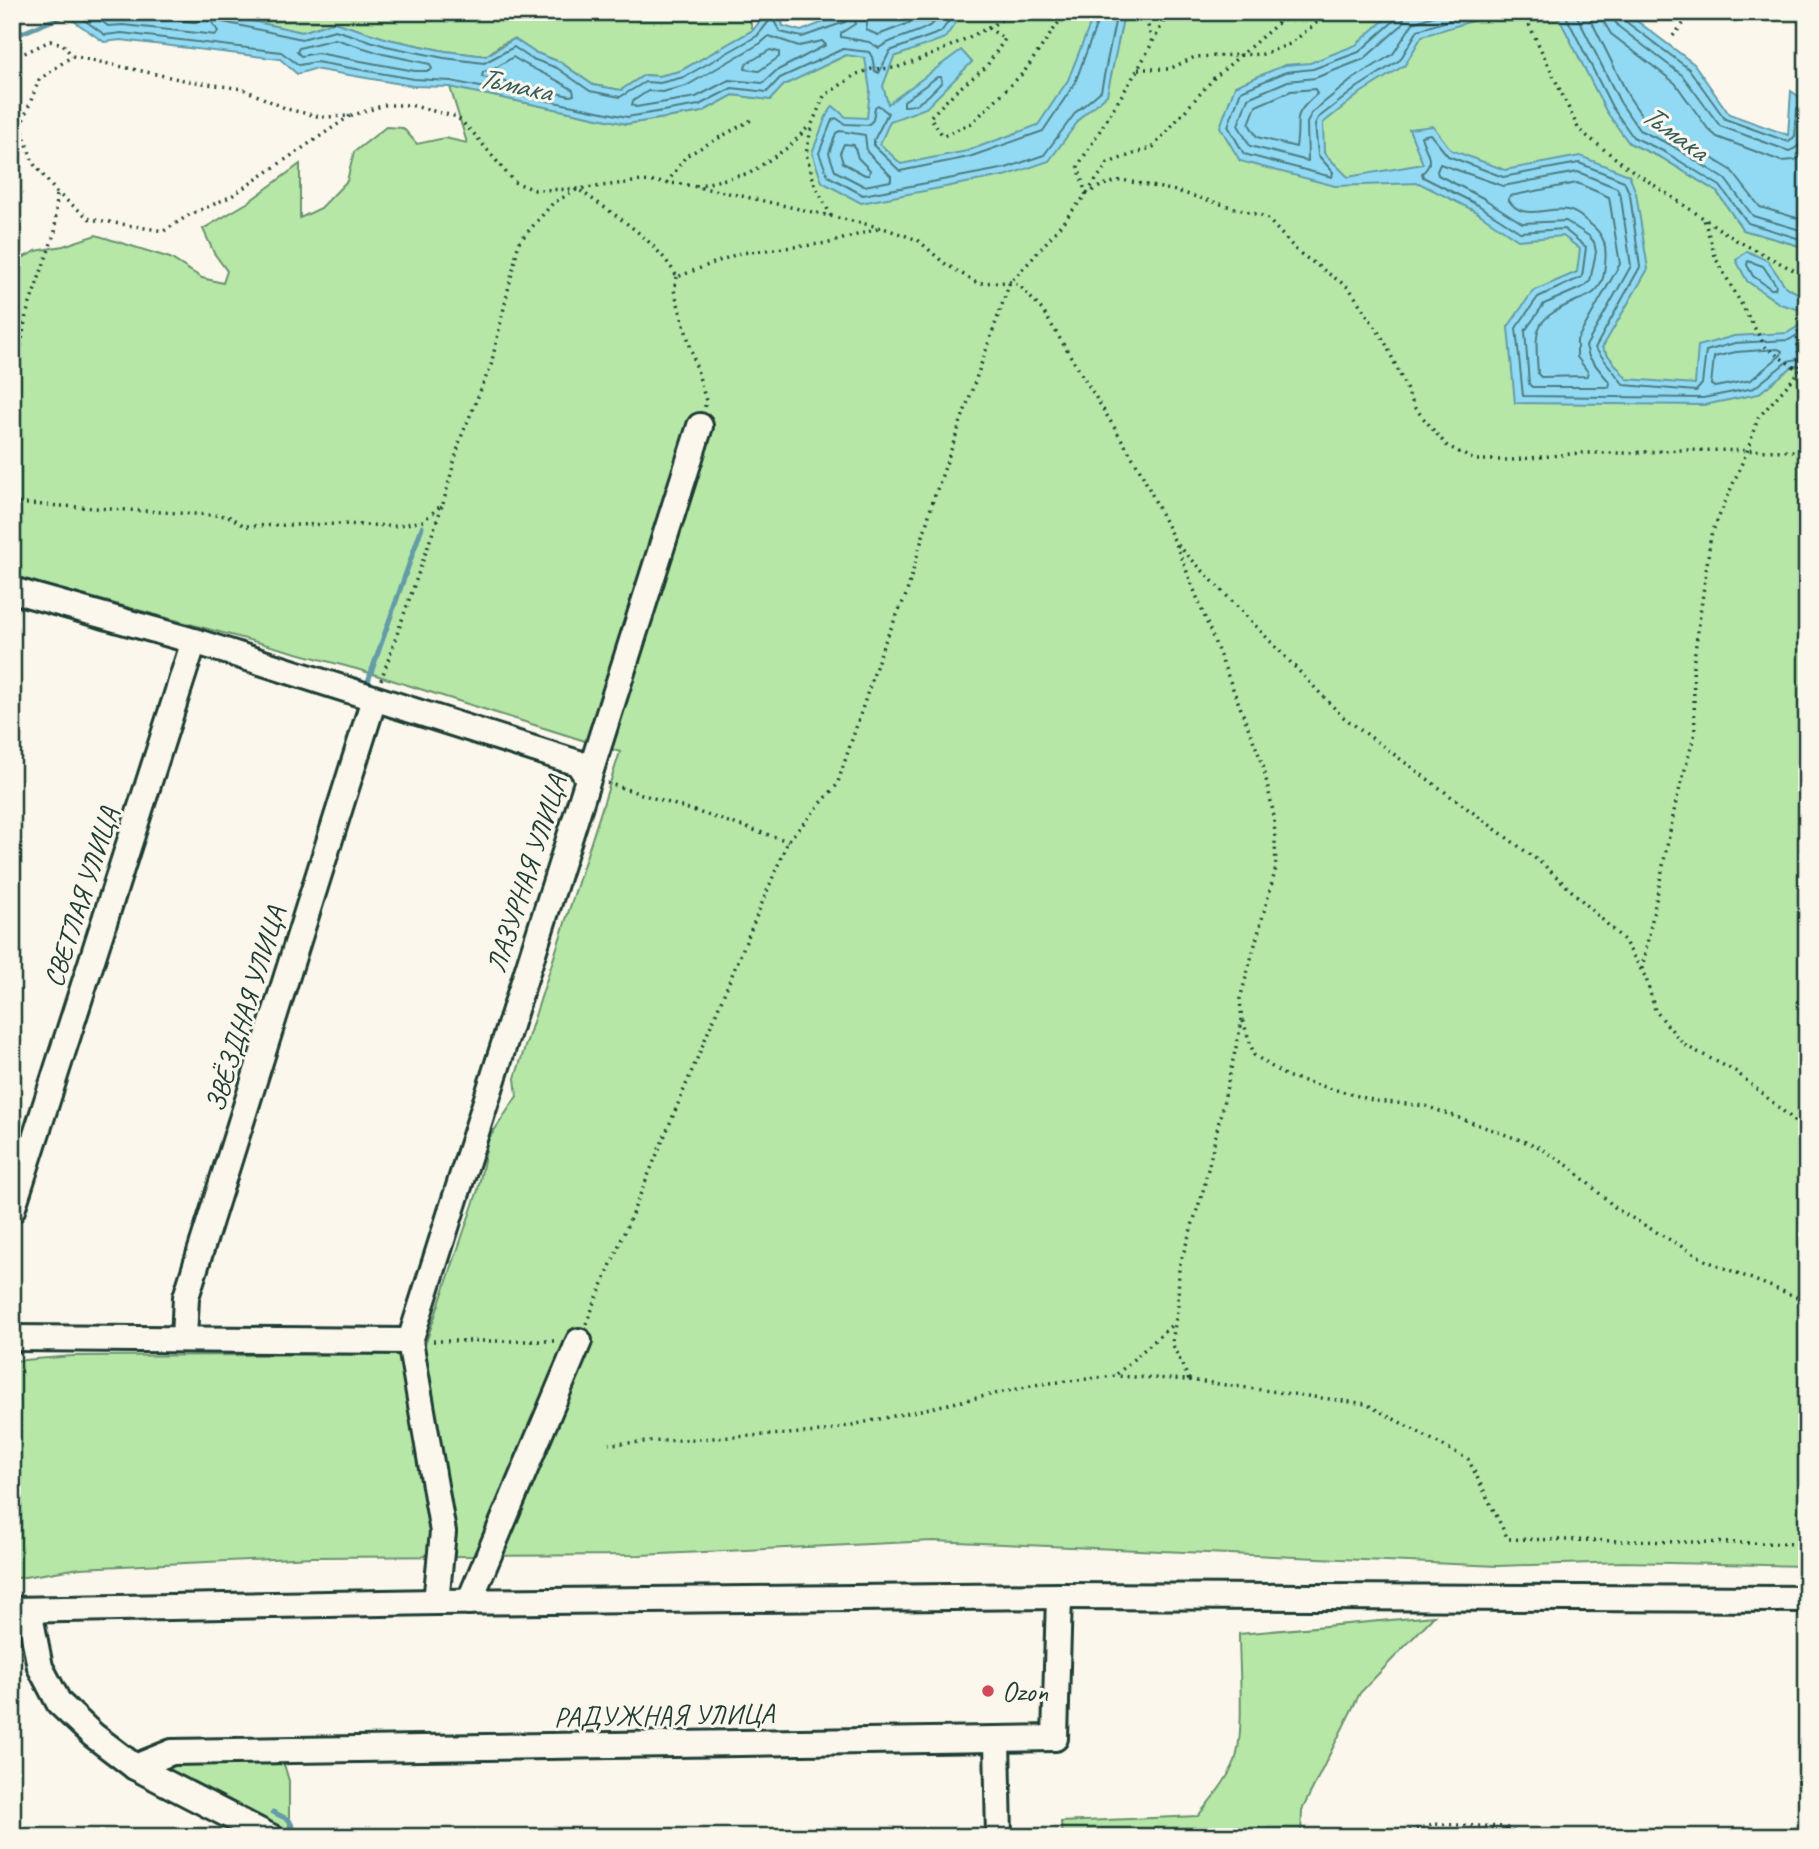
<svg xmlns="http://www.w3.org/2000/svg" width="1819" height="1849" font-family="Caveat,sans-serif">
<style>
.green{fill:#b6e7a7;stroke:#6a926e;stroke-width:2}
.water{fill:#92daf4;stroke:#649ba7;stroke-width:2}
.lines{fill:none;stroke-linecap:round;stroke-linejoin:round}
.shore{stroke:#4d7c81;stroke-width:2}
.stream{stroke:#649ba7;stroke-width:5}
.minor-casing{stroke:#1f3d34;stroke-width:30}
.path{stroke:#1f3d34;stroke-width:3.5;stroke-dasharray:2 5;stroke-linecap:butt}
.minor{stroke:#fbf7ec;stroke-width:24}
.poi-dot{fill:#d1495b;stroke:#fbf7ec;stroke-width:2.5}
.labels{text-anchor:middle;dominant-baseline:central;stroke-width:6;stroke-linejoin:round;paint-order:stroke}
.street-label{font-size:28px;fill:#1f3d34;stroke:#fbf7ec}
.poi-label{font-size:28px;fill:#1f3d34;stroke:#fbf7ec;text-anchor:start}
.water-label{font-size:30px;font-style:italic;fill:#365c5a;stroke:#fbf7ec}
</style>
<rect width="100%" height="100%" fill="#fbf7ec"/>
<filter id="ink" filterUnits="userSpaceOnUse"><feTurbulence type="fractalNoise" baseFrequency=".0143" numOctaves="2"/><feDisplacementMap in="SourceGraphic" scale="14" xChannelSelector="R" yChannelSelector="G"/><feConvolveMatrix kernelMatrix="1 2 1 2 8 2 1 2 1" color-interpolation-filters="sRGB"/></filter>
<g filter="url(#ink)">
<!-- green -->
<g class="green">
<path d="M210,12H747L753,30L680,71L659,76L644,75L621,90L593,85L560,62L534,52L514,39L502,44L486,56L445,51L388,39L334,22L302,32Z"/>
<path d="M948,12H1558L1629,143L1662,158L1717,192L1743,230L1807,248V1566L1623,1562L1498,1566L933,1541L640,1555L313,1557L80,1568L12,1579V1361L73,1356L422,1354L478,1190L488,1140L517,1096L515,1078L620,752L360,670L12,576V263L36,251L63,246L96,235L170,258L202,278L223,283L227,271L214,253L203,229L247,203L300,164V218L321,208L347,181L354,152L386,127L403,128L417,144L445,138L467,143L450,87L627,124L702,112L733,95L770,100L783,85L891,34Z"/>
<path d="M1434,1616L1360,1693L1302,1810L1301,1837H1062L1061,1822L1198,1816C1211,1799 1227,1781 1235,1761C1245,1731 1239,1667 1239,1634Z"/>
<path d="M282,1757L289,1781V1836L174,1777L160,1766L177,1758Z"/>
</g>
<!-- water -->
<g class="water">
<path d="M61,12H210L302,32L334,22L388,39L445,51L486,56L514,39L534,52L560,62L593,85L621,90L644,75L659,76L680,71L753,30L767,12H780L783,26L801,31L849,12H963L945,38L894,57L883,86L888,104L961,50L972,62L926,108L890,121L880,144L901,164L967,151L1038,125L1068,80L1095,12H1118L1123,19L1107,95L1082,116L1049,161L1008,175L861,203L822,182L812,153L826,117L833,106L846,117L867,118L870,90L865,58L846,55L784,85L770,100L733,95L702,112L627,124L450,87L413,86L314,69L297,74L280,59L121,40L104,42Z"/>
<path d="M1393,12H1491L1492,15L1422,36L1405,65L1362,92L1323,123L1324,153L1348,177L1423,164L1409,129L1433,126L1451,150L1505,170L1580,156L1629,175L1636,193L1648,269L1602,348L1627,379L1695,384L1698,346L1734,336L1787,333L1797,327L1807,313V364L1792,367L1758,394L1704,405L1515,403L1508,327L1533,291L1577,272L1580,249L1563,236L1518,240L1475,211L1419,183L1335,186L1240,161L1220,127L1235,86L1285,65L1310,63L1356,45Z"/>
<path d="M1556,12H1625L1694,64L1729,114L1788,135L1791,91L1807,102V248L1743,230L1717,192L1662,158L1629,143L1606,111Z"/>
<path d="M1747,251L1768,261L1786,287L1807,298V312L1780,304L1747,281L1736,260Z"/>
</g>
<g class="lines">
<!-- shore -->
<g class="shore">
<path d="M73,12L105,35L122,33L281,52L299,65L316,62L414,79L451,81L627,117L699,105L732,88L767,92L780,78L843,49L869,52L872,57L875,71L879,73L890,51L941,32L955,12"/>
<path d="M89,12L108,26L123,25L216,35L218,31L211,21L209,12"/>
<path d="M107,12L111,15L124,14L195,22L199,20L198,12"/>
<path d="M218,12L219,18L223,22L302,39L335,30L386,46L444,58L484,63L514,47L530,58L557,68L590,91L620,97L645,82L660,83L684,77L757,36L770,20L774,21L780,32L802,37L845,22L849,18L850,12"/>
<path d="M858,12L855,24L841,33V37L869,42L879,48C901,32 928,36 944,12"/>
<path d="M869,12L866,30L878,35L928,16L931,12"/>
<path d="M1101,12L1075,83L1043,131L969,157L900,171L874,146V140L888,113L878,105L875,107L873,120L868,125L845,124L836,118L832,120L819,153L828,176L863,195L1006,168L1044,155L1076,112L1101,91L1115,22L1113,12"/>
<path d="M1397,12L1395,20L1359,52L1313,69L1286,72L1241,91L1228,126L1244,154L1332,177L1333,172L1318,155L1315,124L1318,118L1358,87L1400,60L1418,30L1476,12"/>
<path d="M1406,12L1402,25L1364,59L1315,78L1288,81L1248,98L1238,125L1250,146L1308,161L1307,123L1312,112L1353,79L1393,54L1413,23L1445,12"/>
<path d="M1564,12L1612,107L1633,137L1665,152L1720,186L1748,223L1807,241"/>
<path d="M1575,12L1620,102L1639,130L1669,144L1725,179L1753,216L1807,232"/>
<path d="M1587,12L1629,97L1646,122L1674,135L1731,170L1760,207L1807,221"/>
<path d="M1603,12L1605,24L1611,34L1675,83L1708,129L1717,137L1781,161L1795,160L1807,153"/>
<path d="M1613,12L1614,20L1619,27L1682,75L1720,126L1789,151C1807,145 1802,131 1807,117"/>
<path d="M1622,12L1625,21L1689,69L1725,119L1789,142L1795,136L1797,108L1807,107"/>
<path d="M769,36L799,46L822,41L826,45L776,71L763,83L729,80L696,97L636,107L632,105L633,101L648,91L662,92L686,86L761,43Z"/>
<path d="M335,39L383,54L430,64L432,69L429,71H415L317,53L301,56L297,52L299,48Z"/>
<path d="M770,50L779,52V57L759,71L745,69L746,64Z"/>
<path d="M513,57C533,70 554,77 573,90L574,95L570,96L482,77L483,72L494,69Z"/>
<path d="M937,77H941L942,82C931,93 920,107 904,106V101Z"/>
<path d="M1315,89L1317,94C1289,118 1301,117 1296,147L1257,137L1249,124L1256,106L1291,91Z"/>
<path d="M840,131L865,135L867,152L891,176V181L864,186L835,171L829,153L836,133Z"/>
<path d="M844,144L854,145L858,158L870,170L869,175H865L843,163L840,153Z"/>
<path d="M1440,164L1503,186L1578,172L1617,188L1621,198L1631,266L1586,346L1589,357L1610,383L1609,387H1532L1529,384L1525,331L1544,304L1583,287L1590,281L1596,252L1594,242L1589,236L1566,221L1522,223L1483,198L1438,175L1437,171Z"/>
<path d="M1577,183L1609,197L1620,264L1577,340V357L1588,372L1587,376L1541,377L1538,374C1535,327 1532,320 1578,300C1587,297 1595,294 1600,285C1604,279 1604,272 1605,265C1607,246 1605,235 1589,223C1584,219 1578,213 1571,211C1550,204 1522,224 1508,199L1510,196Z"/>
<path d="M1748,261L1763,266L1776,285L1775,289H1771L1753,276L1747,265Z"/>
<path d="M1807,325L1802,332L1789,340L1735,343L1706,351L1702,384L1696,391L1624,385L1595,348L1640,267L1630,195L1624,181L1579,163L1503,177L1448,156L1430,134L1421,136C1424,150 1437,162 1422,173L1423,177L1478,205L1520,232L1564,229L1586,247L1582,277L1538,297L1516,328L1523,396L1703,398L1754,388L1788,361L1807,357"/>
<path d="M1778,349L1782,351L1781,355L1751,380L1715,387L1711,385L1714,357L1736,352Z"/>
</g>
<!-- stream -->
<g class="stream">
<path d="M12,37L73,12"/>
<path d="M364,686L366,687L422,527"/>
<path d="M273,1812L289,1820L298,1837"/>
</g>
<!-- minor casing -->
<g class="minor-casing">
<g id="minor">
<path d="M12,590L194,641L578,763L587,777"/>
<path d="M12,1210L194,641"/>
<path d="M12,1338L410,1341"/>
<path d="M184,1339L186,1297L374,699"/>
<path d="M436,1602L443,1532L410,1341L700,426"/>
<path d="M469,1602L579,1341"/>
<path d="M12,1610L436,1602L1059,1596L1807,1599"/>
<path d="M29,1610L40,1667L59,1703L93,1735L135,1767L271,1837"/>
<path d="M997,1739L999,1837"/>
<path d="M135,1767L172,1752L1055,1738L1059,1596"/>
</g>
</g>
<!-- path -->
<g class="path">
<path d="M1145,12L1152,43"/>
<path d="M1523,12L1579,130L1627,167L1736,240L1807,277"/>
<path d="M988,28L1015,12"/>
<path d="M12,29L24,12"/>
<path d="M1673,36L1693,12"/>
<path d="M12,59L50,41L63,44L72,56"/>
<path d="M1138,69H1169L1195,57L1263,54L1290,44L1330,12"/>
<path d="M350,116L230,197L189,215L164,231L90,219L57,193L33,163L21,126L39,80L72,56L188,81L243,89L287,109L321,117L350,116L385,105H410L457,117L475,135L514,182L535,190L578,189L642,181L681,184L724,192L883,228L918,240L944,263L977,283L1010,282L1019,285L1043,311L1139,468L1176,544L1263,765L1274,816L1276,868L1240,999L1242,1021L1203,1191L1179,1267L1178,1305L1172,1343L1189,1380L1116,1376L1040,1384L820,1432L609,1444"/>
<path d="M667,183L686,156L753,119"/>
<path d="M696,186L750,173L790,146L810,125"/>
<path d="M1087,193L1108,163L1153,147L1214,78L1291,12"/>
<path d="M1086,194L1103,185L1122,180L1176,191L1266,217L1298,252L1349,288L1385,342L1415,408L1446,445L1474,460H1512L1579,453H1629L1679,450L1807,451"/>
<path d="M831,216L815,185L806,154L812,124L824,96L857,74L872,69L896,68L936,53L988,28L1005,39L986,67L956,91L930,117L943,136L972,123L1024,72L1066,12"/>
<path d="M677,277L674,290L706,401L705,407"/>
<path d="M1800,367L1797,333L1807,322"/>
<path d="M12,401L26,315L55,232L57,193"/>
<path d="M12,503L228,516L245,526L340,524L395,526L423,521L443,504L460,440L491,365L519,242L553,203L578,189C613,214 656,239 677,277L740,253L829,243L881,228"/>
<path d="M1178,545L1342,716L1544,865L1624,940L1646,978L1655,1010L1684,1045L1735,1071L1789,1116L1807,1135"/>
<path d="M381,680L442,506"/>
<path d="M607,783L788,841"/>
<path d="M1642,969L1676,802L1695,733L1693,666L1711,535L1748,449L1758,418L1800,371L1766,348L1716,259L1704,219"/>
<path d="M1243,1021L1254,1055L1286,1076L1376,1101L1426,1106L1537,1146L1570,1167L1618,1210L1707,1261L1807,1301"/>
<path d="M586,1324L788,841L837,785L883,646L906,595L933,501L1010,282C1038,255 1060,224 1086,195L1078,166L1138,69L1169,12"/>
<path d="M433,1341H558"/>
<path d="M1117,1374L1174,1323"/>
<path d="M1189,1380L1366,1404L1468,1459L1508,1539L1807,1544"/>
<path d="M1389,1837L1433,1824L1505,1827L1525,1837"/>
<path d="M1775,1837L1807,1824"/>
</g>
<!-- minor -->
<use href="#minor" class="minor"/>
</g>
</g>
<!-- markers -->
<circle class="poi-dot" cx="988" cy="1691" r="7"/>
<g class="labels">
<!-- street labels -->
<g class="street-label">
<text transform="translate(526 874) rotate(-72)">ЛАЗУРНАЯ УЛИЦА</text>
<text transform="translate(81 897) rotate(-72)">СВЕТЛАЯ УЛИЦА</text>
<text transform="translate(245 1009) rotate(-73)">ЗВЁЗДНАЯ УЛИЦА</text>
<text transform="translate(664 1715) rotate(-1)">РАДУЖНАЯ УЛИЦА</text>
</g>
<!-- poi labels -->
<g class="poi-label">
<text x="1002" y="1691">Ozon</text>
</g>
<!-- water labels -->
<g class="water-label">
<text transform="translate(515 84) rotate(12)">Тьмака</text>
<text transform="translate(1675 132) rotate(36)">Тьмака</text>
</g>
</g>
<!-- margin -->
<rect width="1819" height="1849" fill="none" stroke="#fbf7ec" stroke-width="42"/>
<rect x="21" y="21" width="1777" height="1807" fill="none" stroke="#1f3d34" stroke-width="2.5" filter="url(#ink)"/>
</svg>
